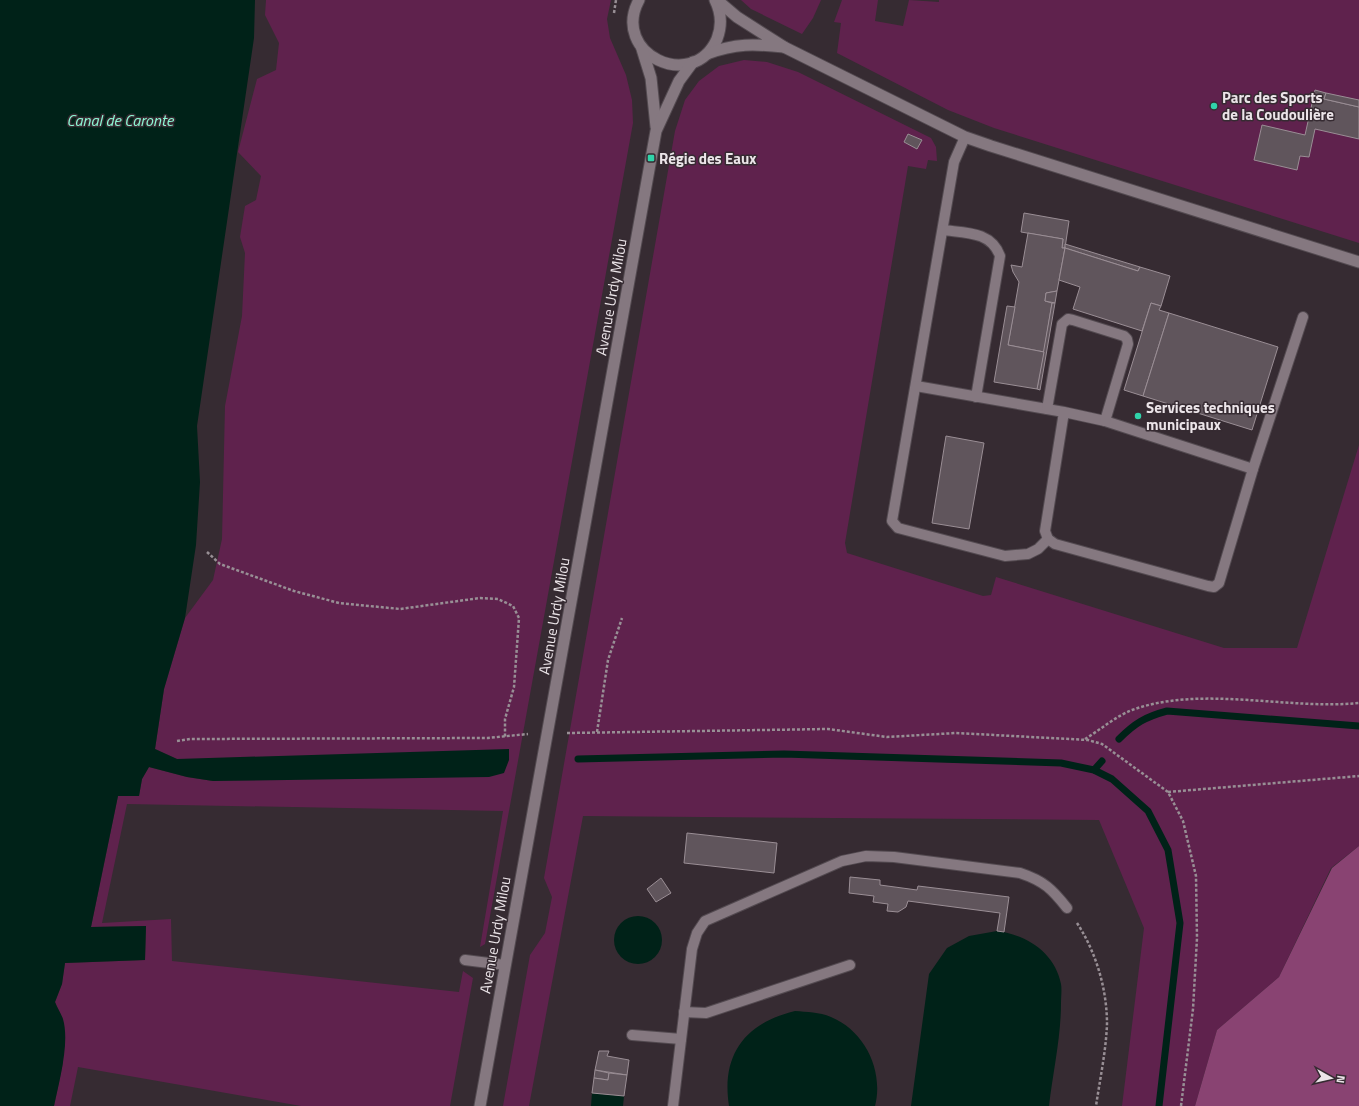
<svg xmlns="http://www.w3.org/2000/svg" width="1359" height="1106" font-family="'Titillium Web',sans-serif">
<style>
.green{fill:#5f224d}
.forest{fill:#894372}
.water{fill:#002218}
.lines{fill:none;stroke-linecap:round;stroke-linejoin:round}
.stream{stroke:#002218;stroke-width:7}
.building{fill:#60555c;stroke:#9a8e95}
.service-casing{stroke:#534a50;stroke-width:12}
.minor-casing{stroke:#534a50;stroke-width:13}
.path{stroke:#988f95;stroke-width:2.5;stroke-dasharray:3 2;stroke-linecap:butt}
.service{stroke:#857880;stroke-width:10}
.minor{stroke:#857880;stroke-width:11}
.poi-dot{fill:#30d4aa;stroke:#362b32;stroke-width:1.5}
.labels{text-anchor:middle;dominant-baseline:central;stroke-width:3;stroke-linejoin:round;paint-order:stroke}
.poi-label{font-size:15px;font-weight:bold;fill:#ece5e9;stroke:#362b32;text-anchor:start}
.street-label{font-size:15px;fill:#ece5e9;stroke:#362b32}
.water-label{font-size:16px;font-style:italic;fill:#8efad6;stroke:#362b32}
</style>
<rect width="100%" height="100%" fill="#362b32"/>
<!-- green -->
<g class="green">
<path d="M266,0H611L607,19L610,38L626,75L632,100L633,123L485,944L480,947L503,811L127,804L102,923L171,919L172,961L459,992L463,971L473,978L450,1106H301L78,1067L70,1106H54L63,1063V1020L55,1002L62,984L65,963L145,960L146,926L91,927L118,796H139L142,779L149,767L187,777L213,781L177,759L155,749L164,689L185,618L213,580L222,539L225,406L242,316L245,253L240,237L245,206L256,200L261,176L238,152L257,79L276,70L279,43L265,15Z"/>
<path d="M741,0H821L813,18L802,34L751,9Z"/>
<path d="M842,0H878L875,21L903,26L909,0L939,2V0H1359V243L994,128L948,110L837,53L841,23L834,22Z"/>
<path d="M744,60L767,62L798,72L931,138L936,147L937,161L928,160L926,169L908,166L845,543L847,553L983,596L991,595L996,577L1224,648H1297L1359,445V846L1331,868L1279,977L1217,1030L1195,1106H1122L1144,928L1099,820L583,816L529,1106H503L530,955L545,933L552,897L544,878L675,131L685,100L699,81L719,66Z"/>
</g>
<!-- forest -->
<path class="forest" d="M1359,846V1106H1195L1217,1030L1279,977L1332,868Z"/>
<!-- water -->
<g class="water">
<path d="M0,0H255L254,38L197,426L200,482L196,545L185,618L164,689L155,749L177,759L509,749V760L504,773L489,777L213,781L187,777L149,767L142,779L139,796H118L91,927L146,926L145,960L65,963L62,984L55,1002C57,1008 61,1013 63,1019C70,1043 59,1082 54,1106H0Z"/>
<circle cx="638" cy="940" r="24"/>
<path d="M997,931C1027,935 1055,953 1061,984C1062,990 1061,997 1061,1003C1061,1037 1053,1072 1049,1106H911L929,974L947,948L969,936Z"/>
<path d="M795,1011C807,1012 819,1012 831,1017C865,1031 884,1071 875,1106H729C721,1055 745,1023 795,1011Z"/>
<path d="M592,1093L624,1096L623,1106H591Z"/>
</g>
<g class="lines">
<!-- stream -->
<g class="stream">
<path d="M1119,739C1135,723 1145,717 1167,711L1359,726"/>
<path d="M578,759L784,754L1061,763L1094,770L1112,779L1148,811L1168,850L1180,923L1159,1106"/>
<path d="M1094,770L1102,761"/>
</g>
</g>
<!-- building -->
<g class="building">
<path d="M1315,90L1326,93L1324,99L1359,107V139L1315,129L1309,157L1300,156L1297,170L1254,160L1262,125L1305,135Z"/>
<path d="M1326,93L1359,100V107L1324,99Z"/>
<path d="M908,134L922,140L917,149L904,142Z"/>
<path d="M1024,213L1069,221L1065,248H1062L1063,239L1021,232Z"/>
<path d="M1028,233L1063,239L1062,248H1065L1057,291L1046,293L1045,301L1052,303L1044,352L1008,345L1019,282L1013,272L1011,265L1022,267Z"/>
<path d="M1065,244L1140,267L1138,271L1065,248Z"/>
<path d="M1065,248L1138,271L1140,267L1170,276L1161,306L1151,303L1142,331L1073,309L1080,287L1059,280Z"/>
<path d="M1057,291L1055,303L1045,301L1046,293Z"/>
<path d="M1052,303H1055L1040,390L1037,389Z"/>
<path d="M1151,303L1161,306L1159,310L1169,313L1143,396L1124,390Z"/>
<path d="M1007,306L1015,307L1008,345L1044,352L1037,389L994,382Z"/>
<path d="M1169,313L1278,347L1252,430L1143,396Z"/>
<path d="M946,436L984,443L969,529L932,523Z"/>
<path d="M687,833L777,843L774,873L684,863Z"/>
<path d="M850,877L880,880V885L917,890L918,886L1009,897L1004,932L997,931L1000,913L908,901L906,907L898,912L887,911L888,904L873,902L874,896L849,893Z"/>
<path d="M661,878L671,893L656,902L647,889Z"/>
<path d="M599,1051H609L607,1056L629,1060L627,1075L595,1070Z"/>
<path d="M595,1070L609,1073L608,1080L594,1078Z"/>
<path d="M609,1073L627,1075L624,1096L592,1093L594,1078L608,1080Z"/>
</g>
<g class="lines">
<!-- service casing -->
<g class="service-casing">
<g id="service">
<path d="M965,137L954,162L892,521L898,528L1005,556L1028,554L1038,549L1048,539"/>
<path d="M943,230C965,233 991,231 1000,256L976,397"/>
<path d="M916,386L1064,412L1105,421L1253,469L1219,583L1214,587L1208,586L1055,544L1048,539L1045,531L1064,412"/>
<path d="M1047,409L1062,324L1068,319L1073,320L1124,336L1127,339L1128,344L1105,421"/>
<path d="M1253,469L1303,317"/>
<path d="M465,960L505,965"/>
<path d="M684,1012L706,1013L850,965"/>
<path d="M632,1035L681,1039"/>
<path d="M673,1106L692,949L697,933L705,921L842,861L866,856L894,857L1020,873C1044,881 1052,889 1067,908"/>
</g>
</g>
<!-- minor casing -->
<g class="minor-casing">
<g id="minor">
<path d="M639,0C610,54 693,93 717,39C722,26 721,12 715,0"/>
<path d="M784,47L965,137L991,146L1359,262"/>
<path d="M642,49L651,78L656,127"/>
<path d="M707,54C735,43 755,44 784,47L737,17L717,0"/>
<path d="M480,1106L656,131L679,81L693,62"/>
</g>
</g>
<!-- path -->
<g class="path">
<path d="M614,13L616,0"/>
<path d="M207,552L220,564L294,591L339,603L400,609L480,598L498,599L513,606L519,618L514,687L505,719V737"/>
<path d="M597,732L608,660L622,618"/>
<path d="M567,733L828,729L887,737L956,733L1088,740L1102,744L1168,792L1183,821L1196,876L1197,938L1193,1009L1181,1106"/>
<path d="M1085,739C1100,730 1116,716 1132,710C1201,685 1286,710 1359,703"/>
<path d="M177,741L190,739L488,738L528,734"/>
<path d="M1168,792L1359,776"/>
<path d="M1077,923C1096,952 1107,989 1107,1024C1106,1051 1100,1079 1096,1106"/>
</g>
<!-- service -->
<use href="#service" class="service"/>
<!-- minor -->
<use href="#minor" class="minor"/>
</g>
<!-- markers -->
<g class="poi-dot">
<circle cx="1214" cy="106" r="4"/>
<rect x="647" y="154" width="8" height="8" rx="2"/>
<circle cx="1138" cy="416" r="4"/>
</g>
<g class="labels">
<!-- poi labels -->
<g class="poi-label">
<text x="1222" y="97">Parc des Sports<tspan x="1222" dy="17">de la Coudoulière</tspan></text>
<text x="659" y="158">Régie des Eaux</text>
<text x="1146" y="407">Services techniques<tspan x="1146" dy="17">municipaux</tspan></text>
</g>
<!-- street labels -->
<g class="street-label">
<text transform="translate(611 297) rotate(-80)">Avenue Urdy Milou</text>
<text transform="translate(554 616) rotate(-80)">Avenue Urdy Milou</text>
<text transform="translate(495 935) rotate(-80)">Avenue Urdy Milou</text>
</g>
<!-- water labels -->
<g class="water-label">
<text x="120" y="120">Canal de Caronte</text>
</g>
</g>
<!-- north arrow -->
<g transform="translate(1331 1078) rotate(98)" stroke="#362b32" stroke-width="3" paint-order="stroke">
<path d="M0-3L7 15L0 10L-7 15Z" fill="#ece5e9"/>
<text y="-6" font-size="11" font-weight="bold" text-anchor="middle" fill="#ece5e9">N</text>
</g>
</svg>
